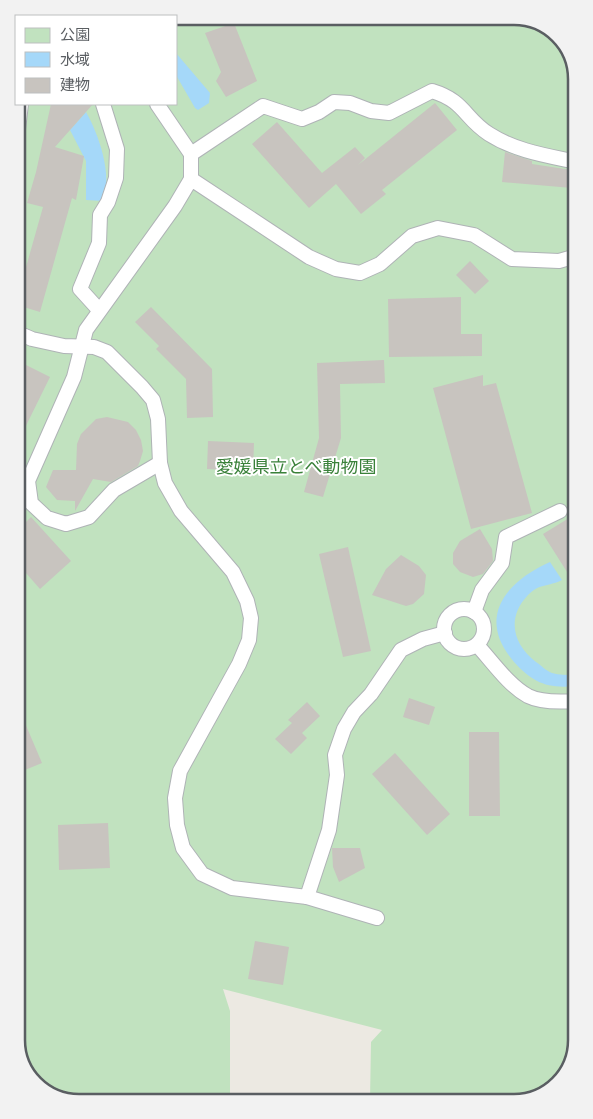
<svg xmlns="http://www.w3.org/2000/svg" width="593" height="1119" font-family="Rubik,'Noto Sans JP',sans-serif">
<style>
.green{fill:#c1e2bf}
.water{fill:#a5d8f9}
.building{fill:#c8c4bf}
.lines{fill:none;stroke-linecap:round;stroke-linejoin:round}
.lane-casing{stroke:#afb3b6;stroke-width:16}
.lane{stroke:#fff;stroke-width:14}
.labels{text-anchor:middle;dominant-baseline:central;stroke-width:4;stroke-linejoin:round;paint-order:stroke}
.park-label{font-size:18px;fill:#3a813a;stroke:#fff}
.rim{fill:none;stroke:#5a5e62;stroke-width:2.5}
</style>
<rect width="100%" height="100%" fill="#ece9e2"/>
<!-- green -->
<path class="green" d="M176,16H518L549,27L572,55L577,1040L566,1074L538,1098L370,1100L371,1042L382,1030L223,989L230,1011V1101L75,1103L44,1092L21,1064L17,104H176Z"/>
<!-- water -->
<g class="water">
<path d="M176,53L210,93L209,103L198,110L195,108L176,75Z"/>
<path d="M86,112C99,135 113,175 103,201L86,200V161L70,130Z"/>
<path d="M550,562L562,580C548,587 540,583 528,595C506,618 513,644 536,662C541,665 546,671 552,673C559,675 567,675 575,675V686C547,689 532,682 514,662C476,618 505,582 550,562Z"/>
</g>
<!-- building -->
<g class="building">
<path d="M234,23L257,81L226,97L216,81L221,72L205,33Z"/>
<path d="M435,103L457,130L382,190L386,194L361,214L336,184L309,208L252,144L277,122L322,173L355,147L365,158L358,165Z"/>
<path d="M51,104H93L55,147L84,156L76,200L72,198L40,312L17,305V299L43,207L27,203L36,172Z"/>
<path d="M505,152L532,161V164L572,170V188L502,182Z"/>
<path d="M470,261L489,281L475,294L456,275Z"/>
<path d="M461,297V334H482V356L389,357L388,299Z"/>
<path d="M151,307L212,369L213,417L187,418L186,379L156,349L159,346L135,322Z"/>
<path d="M384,360L385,383L340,384L341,438L323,497L304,492L319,438L317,363Z"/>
<path d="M18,361L50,377L18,442Z"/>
<path d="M483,375V386L496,383L532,513L471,529L433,388Z"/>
<path d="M107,417L128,422L136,430L141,440L143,451L140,461L138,466L111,482L93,479L75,511V501L57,500L46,487L53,470H76L77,444L81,434L96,419Z"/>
<path d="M208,441L254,443L253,471L207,469Z"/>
<path d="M574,515V583L543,534Z"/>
<path d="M31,517L71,561L40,589L19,565V529Z"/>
<path d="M480,529L492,549L493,561L483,574L473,577L460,572L453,564V553L460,541Z"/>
<path d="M348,547L371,651L343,657L319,554Z"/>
<path d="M401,555L419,566L426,575L424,594L413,604L406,606L372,595L386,569Z"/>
<path d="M409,698L435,707L429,725L403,717Z"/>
<path d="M307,702L320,716L302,733L307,738L291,754L275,739L292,723L288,720Z"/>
<path d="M19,709L42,763L20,772Z"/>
<path d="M469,732H499L500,816H469Z"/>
<path d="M395,753L450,814L427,835L372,774Z"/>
<path d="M108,823L110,868L59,870L58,825Z"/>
<path d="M332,848H360L365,868L339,882L333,867Z"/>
<path d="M255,941L289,947L283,985L248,979Z"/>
</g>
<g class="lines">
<!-- lane casing -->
<g class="lane-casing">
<g id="lane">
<path d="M157,104L191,154"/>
<path d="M17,138L21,104"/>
<path d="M191,179V154L263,106L302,119L319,112L334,102L350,103L371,111L389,113L432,91C465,101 464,118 489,134C514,150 543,155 572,161"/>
<path d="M99,310L80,289L99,243L100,215L108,202L116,178L117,149L103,104"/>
<path d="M18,333L32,339L64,346L94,347L107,352L142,387L153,400L158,419L160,463L165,483L181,511L233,572L247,601L251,618L249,640L239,664L180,771L175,798L177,825L183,848L202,874L232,888L307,897L377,918"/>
<path d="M160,463L114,490L89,517L66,524L47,518L31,503L28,481L74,377L86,330L175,206L191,179L309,257L336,269L360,273L380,264L412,236L438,228L474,235L512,259L559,261L573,257"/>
<circle cx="464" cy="629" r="20"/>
<path d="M474,612L482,590L502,563L506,537L560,511"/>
<path d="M477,645C492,661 508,685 528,696C540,702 561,702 575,701"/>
<path d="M307,897L329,830L337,775L335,755L344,729L354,712L371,694L401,650L423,639L445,633"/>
</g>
</g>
<!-- lane -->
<use href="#lane" class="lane"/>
</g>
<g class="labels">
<!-- park labels -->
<g class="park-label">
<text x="296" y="467">愛媛県立とべ動物園</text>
</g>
</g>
<!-- crop -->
<path d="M0 0H593V1119H0ZM79 25H514A54 54 0 0 1 568 79V1040A54 54 0 0 1 514 1094H79A54 54 0 0 1 25 1040V79A54 54 0 0 1 79 25Z" fill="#f2f2f2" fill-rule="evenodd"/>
<path class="rim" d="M79 25H514A54 54 0 0 1 568 79V1040A54 54 0 0 1 514 1094H79A54 54 0 0 1 25 1040V79A54 54 0 0 1 79 25Z"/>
<!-- legend -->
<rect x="15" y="15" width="162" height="90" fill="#ffffff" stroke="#bdbfc0"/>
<rect x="25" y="28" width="25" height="15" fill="#c1e2bf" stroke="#bdbfc0"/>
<text x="60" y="40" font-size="15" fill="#5a5e62">公園</text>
<rect x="25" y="52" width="25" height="15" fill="#a5d8f9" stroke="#bdbfc0"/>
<text x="60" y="65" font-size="15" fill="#5a5e62">水域</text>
<rect x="25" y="78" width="25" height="15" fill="#c8c4bf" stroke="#bdbfc0"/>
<text x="60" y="90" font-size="15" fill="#5a5e62">建物</text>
</svg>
